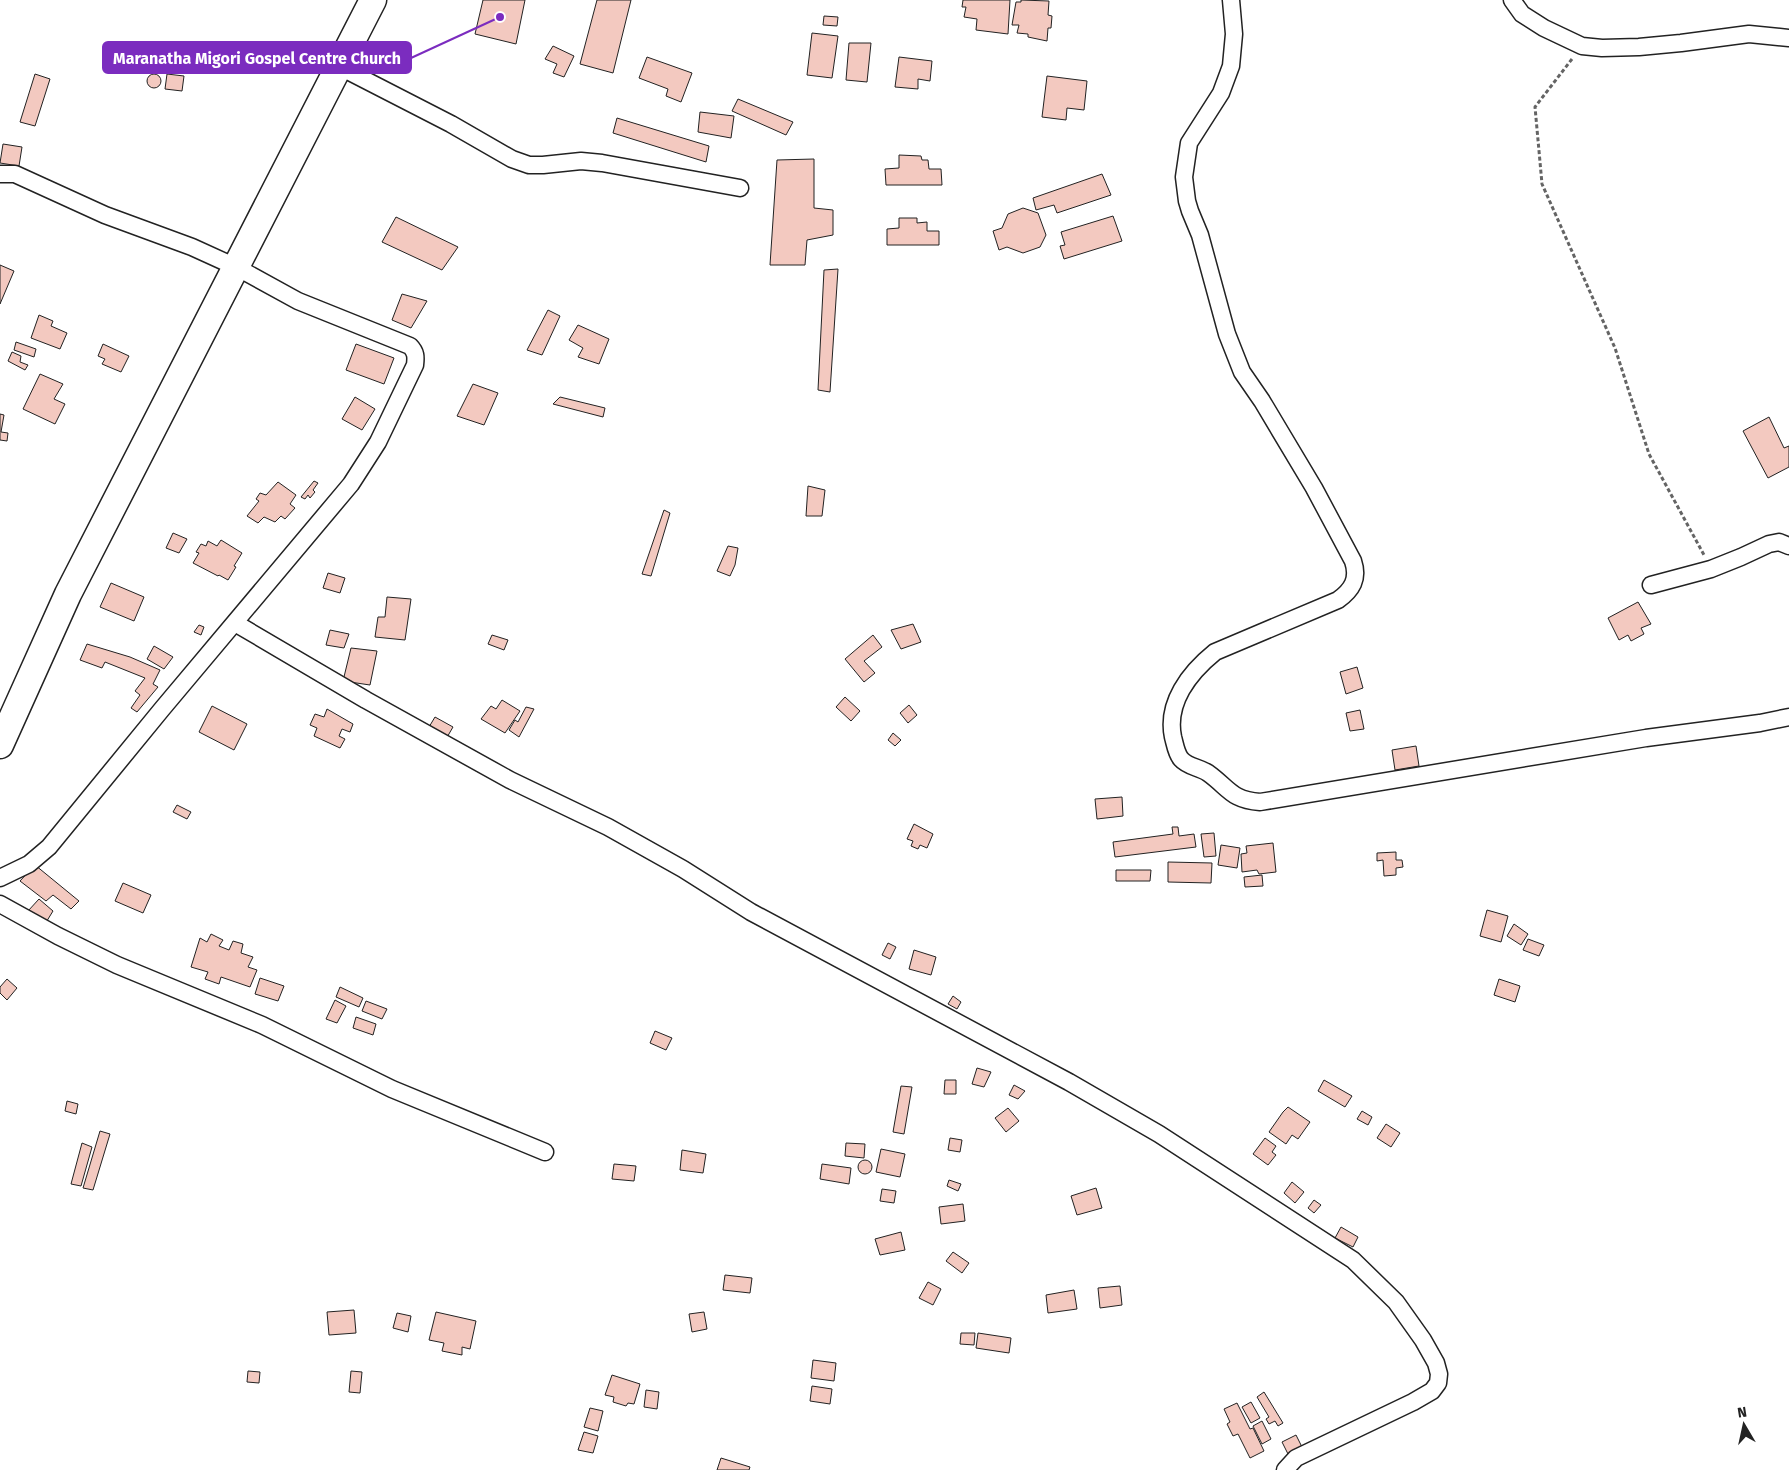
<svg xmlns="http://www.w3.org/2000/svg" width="1789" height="1470" font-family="'Fira Sans',sans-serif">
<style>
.building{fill:#f3c9c0;stroke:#222}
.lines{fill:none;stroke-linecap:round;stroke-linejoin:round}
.minor-casing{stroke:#222;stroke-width:19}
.trunk-casing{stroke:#222;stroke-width:29}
.path{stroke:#646464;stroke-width:3;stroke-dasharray:4 2.5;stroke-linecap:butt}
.minor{stroke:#fff;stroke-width:16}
.trunk{stroke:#fff;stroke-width:26}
.leader{fill:none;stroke:#7b2cbf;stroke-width:2}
.callout-dot{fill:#7b2cbf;stroke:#fff;stroke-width:2}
.callout{fill:#7b2cbf;stroke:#7b2cbf;stroke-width:2}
.callout-label{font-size:16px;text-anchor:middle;font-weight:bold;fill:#fff}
</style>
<rect width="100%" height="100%" fill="#fff"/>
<!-- building -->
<g class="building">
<path d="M483,0H525L516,44L475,34Z"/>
<path d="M597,0H631L613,73L580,64Z"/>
<path d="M963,0H1010L1008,34L976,30L977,19L964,17L966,7H962Z"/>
<path d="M1021,0L1049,1L1048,15L1052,16L1051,28H1048L1047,41L1028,37V34L1017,33L1019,25H1012L1016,2H1021Z"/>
<path d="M824,16L838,17L837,26L823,25Z"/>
<path d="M812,33L838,36L832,78L807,75Z"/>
<path d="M849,43H871L867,82L846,80Z"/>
<path d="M553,46L574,56L564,77L553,73L557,64L545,59Z"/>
<path d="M647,57L692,73L681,102L666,96L668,89L639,78Z"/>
<path d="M899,57L932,61L930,81L918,79V89L895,87Z"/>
<circle cx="154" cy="81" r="7"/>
<path d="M35,74L50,79L35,126L20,122Z"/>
<path d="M167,74L184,76L182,91L165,89Z"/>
<path d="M1047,76L1087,81L1084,110L1067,108L1066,120L1042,117Z"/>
<path d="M738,99L793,122L786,135L732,111Z"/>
<path d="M700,112L734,116L731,138L698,132Z"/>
<path d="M617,118L709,146L706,162L613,133Z"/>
<path d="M3,144L22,147L19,166L0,163Z"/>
<path d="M899,155L921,156L922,160H928L929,169H941L942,185H886L885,169L899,168Z"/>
<path d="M814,159V208L833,210V235L807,240L805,265H770L777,160Z"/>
<path d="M1102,174L1111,195L1057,213L1054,205L1036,210L1033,198Z"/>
<path d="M1023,208L1038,213L1046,235L1040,247L1023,253L1007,247L999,250L993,231L1002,228L1008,214Z"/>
<path d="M1113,216L1122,241L1064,259L1060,246L1065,245L1061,232Z"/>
<path d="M396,217L458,247L442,270L382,242Z"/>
<path d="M899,218H917V223L927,222V231H939V245H887V229L899,228Z"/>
<path d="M0,265L14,271L0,304Z"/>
<path d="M838,269L830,392L818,390L824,270Z"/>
<path d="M402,294L427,301L411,328L392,320Z"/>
<path d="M548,310L560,316L542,355L527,350Z"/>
<path d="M39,315L53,321L51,326L67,333L60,349L31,338Z"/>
<path d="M578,325L609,339L599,364L578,357L583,348L569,340Z"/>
<path d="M16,342L36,349L34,357L14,350Z"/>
<path d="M103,344L129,356L121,372L102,364L105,359L98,356Z"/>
<path d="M356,344L394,358L384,384L346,370Z"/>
<path d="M12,352L21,356L20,362L28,365L25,370L8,361Z"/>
<path d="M40,374L63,384L54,399L65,404L55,424L23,409Z"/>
<path d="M473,384L498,393L484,425L457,416Z"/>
<path d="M355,397L375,409L362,430L342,419Z"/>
<path d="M560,397L605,408L603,417L553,404Z"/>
<path d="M0,414L4,415L1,432L8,433L7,441L0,440Z"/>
<path d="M1769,417L1784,448L1789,446V467L1768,478L1743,431Z"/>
<path d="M314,481L318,483L313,490L315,492L310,498L308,495L305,499L301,497Z"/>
<path d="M278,482L296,495L290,504L295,508L285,519L281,516L275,522L264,517L258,523L247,516L259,501L256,499L260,493L266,495Z"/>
<path d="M808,486L825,490L822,516H806Z"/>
<path d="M664,510L670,513L651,576L642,574Z"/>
<path d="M173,533L187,539L179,553L166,548Z"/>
<path d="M221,540L242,553L234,566L236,567L228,580L219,575L218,576L193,563L199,553L196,552L201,544L206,546L208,541L217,546Z"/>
<path d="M728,546L738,548L735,565L730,576L717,571Z"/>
<path d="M328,573L345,578L340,593L323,588Z"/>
<path d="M111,583L144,597L134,621L100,607Z"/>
<path d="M387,597L411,599L405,640L375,637L378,617H385Z"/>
<path d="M1638,602L1651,624L1641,628L1644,634L1631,641L1628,635L1619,640L1608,618Z"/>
<path d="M913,624L921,642L901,649L891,630Z"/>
<path d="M199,625L204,627L201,635L194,632Z"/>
<path d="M330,630L349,634L344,648L326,645Z"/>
<path d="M492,635L508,640L504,650L488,644Z"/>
<path d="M873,635L882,647L864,661L875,673L864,682L845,659Z"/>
<path d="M87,644L130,657L160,670L153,684L158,687L137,712L131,708L140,695L135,691L145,678L105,662L102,668L80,660Z"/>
<path d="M154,646L173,657L164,669L147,659Z"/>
<path d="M351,648L377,651L370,685L343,681Z"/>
<path d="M1357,667L1363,688L1346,694L1340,672Z"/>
<path d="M845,697L860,711L851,721L836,707Z"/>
<path d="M502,700L520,711L505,733L481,719L491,706L496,709Z"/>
<path d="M909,705L917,715L908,723L900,713Z"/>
<path d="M212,706L247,724L234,750L199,732Z"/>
<path d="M526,707L534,709L519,737L509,730L515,720L518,722Z"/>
<path d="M327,709L353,724L350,732L342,729L339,736L345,739L340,748L314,736L317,728L310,725L315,714L324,717Z"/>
<path d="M1360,710L1364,729L1350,731L1346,713Z"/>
<path d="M435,717L453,727L446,739L429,727Z"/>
<path d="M893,733L901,740L895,746L888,740Z"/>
<path d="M1416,746L1419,766L1395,770L1392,750Z"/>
<path d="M1122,797L1123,816L1097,819L1095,799Z"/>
<path d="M177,805L191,812L187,819L173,812Z"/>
<path d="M914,824L933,834L927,848L920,845L918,849L911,846L913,841L907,839Z"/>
<path d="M1172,827H1178L1179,836L1194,834L1196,847L1115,857L1113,842L1173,834Z"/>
<path d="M1214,833L1216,856L1204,857L1201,834Z"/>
<path d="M1273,843L1276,872L1259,874L1257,870L1242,872L1241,854L1247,853L1246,846Z"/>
<path d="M1221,845L1240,848L1237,868L1218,865Z"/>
<path d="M1396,852V860H1402L1403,867L1396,868V875L1384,876L1383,860L1377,861V853Z"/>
<path d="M1168,862L1212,863L1211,883L1168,882Z"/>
<path d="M35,865L79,901L71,909L53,895L46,901L20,881Z"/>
<path d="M1116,870H1151L1150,881H1116Z"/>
<path d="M1262,875L1263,886L1245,887L1244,877Z"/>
<path d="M123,883L151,895L143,913L115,901Z"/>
<path d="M39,899L53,911L45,924L28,911Z"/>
<path d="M1487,910L1508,916L1501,942L1480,936Z"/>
<path d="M1514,924L1528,934L1521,945L1507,936Z"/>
<path d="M211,934L223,940L219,946L229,950L233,941L243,944L241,953L253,957L248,967L257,970L250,987L221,977L219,984L205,979L208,972L191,967L200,938L207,942Z"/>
<path d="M1528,939L1544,945L1539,956L1523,950Z"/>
<path d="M888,943L896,947L890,959L882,955Z"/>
<path d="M914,950L936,957L931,975L909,969Z"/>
<path d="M260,978L284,986L278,1001L255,994Z"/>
<path d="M7,979L17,988L7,1000L0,993V987Z"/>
<path d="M1499,979L1520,986L1515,1002L1494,995Z"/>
<path d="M340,987L363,998L359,1007L336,997Z"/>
<path d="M953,996L961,1002L957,1009L948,1004Z"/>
<path d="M335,1000L346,1006L337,1023L326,1019Z"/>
<path d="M366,1001L387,1009L382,1019L362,1011Z"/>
<path d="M356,1017L376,1024L373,1035L353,1028Z"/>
<path d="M655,1031L672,1038L666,1050L650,1043Z"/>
<path d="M977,1068L991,1072L984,1087L972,1084Z"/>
<path d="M945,1080H956V1094H944Z"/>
<path d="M1324,1080L1352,1096L1345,1107L1318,1091Z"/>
<path d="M1014,1085L1025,1091L1018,1099L1009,1095Z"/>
<path d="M901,1086L912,1087L904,1134L893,1132Z"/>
<path d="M67,1101L78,1104L76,1114L65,1111Z"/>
<path d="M1288,1107L1310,1122L1298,1139L1292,1135L1286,1144L1269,1132L1283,1112Z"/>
<path d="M1008,1108L1019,1121L1006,1132L995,1118Z"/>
<path d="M1362,1111L1372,1117L1368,1125L1357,1119Z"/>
<path d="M1386,1124L1400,1133L1391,1147L1377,1138Z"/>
<path d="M100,1131L110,1134L93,1190L83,1188Z"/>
<path d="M950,1138L962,1140L960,1152L948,1150Z"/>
<path d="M1265,1138L1276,1146L1272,1152L1276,1155L1268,1165L1253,1154Z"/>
<path d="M82,1143L92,1147L81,1186L71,1184Z"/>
<path d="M846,1143L865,1144L864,1158L845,1156Z"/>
<path d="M881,1149L905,1154L900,1177L876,1172Z"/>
<path d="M682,1150L706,1154L703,1173L680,1170Z"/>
<circle cx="865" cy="1167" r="7"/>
<path d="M614,1164L636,1166L634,1181L612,1179Z"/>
<path d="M822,1164L851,1168L849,1184L820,1179Z"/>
<path d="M949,1180L961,1184L958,1191L947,1186Z"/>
<path d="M1292,1182L1304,1192L1295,1203L1284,1193Z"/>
<path d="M1096,1188L1102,1208L1077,1215L1071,1196Z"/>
<path d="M882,1189L896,1191L894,1203L880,1201Z"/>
<path d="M1314,1200L1321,1205L1314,1213L1308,1208Z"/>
<path d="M963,1204L965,1221L941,1224L939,1207Z"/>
<path d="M1341,1227L1358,1237L1353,1247L1335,1238Z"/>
<path d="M901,1232L905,1250L880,1255L875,1239Z"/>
<path d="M953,1252L969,1263L962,1273L946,1261Z"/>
<path d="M725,1275L752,1278L750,1293L723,1290Z"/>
<path d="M928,1282L941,1289L933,1305L919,1298Z"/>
<path d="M1120,1286L1122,1305L1100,1308L1098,1288Z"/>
<path d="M1074,1290L1077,1309L1048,1313L1046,1295Z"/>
<path d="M354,1310L356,1333L329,1335L327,1312Z"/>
<path d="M436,1312L476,1321L470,1349L462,1347V1355L442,1351L444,1343L429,1340Z"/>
<path d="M704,1312L707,1329L692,1332L689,1314Z"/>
<path d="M397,1313L411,1316L408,1332L393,1328Z"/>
<path d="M961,1333H975L974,1345L960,1344Z"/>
<path d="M978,1333L1011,1338L1009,1353L976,1348Z"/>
<path d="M813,1360L836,1363L834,1381L811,1378Z"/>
<path d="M248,1371L260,1372L259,1383L247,1382Z"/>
<path d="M351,1371L362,1372L360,1393L349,1392Z"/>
<path d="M612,1375L640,1384L634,1404L628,1403L626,1406L613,1402L614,1397L605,1395Z"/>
<path d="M812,1386L832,1389L830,1404L810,1401Z"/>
<path d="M646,1390L659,1392L657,1409L644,1407Z"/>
<path d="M1264,1392L1283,1423L1278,1426L1275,1421L1269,1424L1266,1419L1269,1417L1257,1397Z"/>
<path d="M1251,1402L1260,1418L1251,1423L1242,1407Z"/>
<path d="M1237,1403L1250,1429L1253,1428L1264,1451L1250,1458L1238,1434L1233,1436L1227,1424L1230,1422L1224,1409Z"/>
<path d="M590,1408L603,1411L598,1431L584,1427Z"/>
<path d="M1262,1421L1271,1439L1262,1444L1253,1426Z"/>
<path d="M584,1432L598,1436L593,1453L578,1450Z"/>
<path d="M1296,1435L1302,1447L1288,1454L1282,1442Z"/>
<path d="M721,1458L750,1467L749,1470H717Z"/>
</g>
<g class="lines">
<!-- minor casing -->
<g class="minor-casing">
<g id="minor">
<path d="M1231,0L1234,34L1231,66L1221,93L1189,143L1184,177L1187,201L1190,211L1200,235L1227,334L1242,372L1262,401L1314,488L1353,561C1359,579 1352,590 1338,600L1215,652C1189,673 1166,703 1173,737C1175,744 1176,753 1181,759C1188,767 1199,767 1208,773C1229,788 1231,800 1260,802L1646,738L1760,723L1789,717"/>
<path d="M1512,0L1522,14L1544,28L1582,46L1602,48L1639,47L1681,43L1749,34L1789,38"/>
<path d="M338,66L451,124L512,159L529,165H543L581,161L602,163L740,188"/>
<path d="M0,174H15L105,215L192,247L236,267L298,301L410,346C416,352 416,357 415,365L378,442L351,484L162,709L49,847L29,864L0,878"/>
<path d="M1651,585L1711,569L1741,557L1769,544L1779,542L1789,546"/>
<path d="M235,623L366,700L510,780L608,827L683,869L751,912L1069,1082L1159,1134L1353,1260L1396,1302L1423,1340L1436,1363L1439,1374L1438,1383L1432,1391L1413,1402L1296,1458L1285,1470"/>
<path d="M0,904L58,936L117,965L262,1025L392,1089L545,1152"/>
</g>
</g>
<!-- trunk casing -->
<g class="trunk-casing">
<path id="trunk" d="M0,745L68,594L373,0"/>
</g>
<!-- path -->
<path class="path" d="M1572,59L1535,107L1542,184L1615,348L1649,454L1704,555"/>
<!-- minor -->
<use href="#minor" class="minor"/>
<!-- trunk -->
<use href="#trunk" class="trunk"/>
</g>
<!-- callouts -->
<path class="leader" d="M500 17L411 58"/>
<circle class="callout-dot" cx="500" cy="17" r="5"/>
<rect class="callout" x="103" y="42" width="308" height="31" rx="5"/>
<g class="callout-label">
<text x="257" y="64">Maranatha Migori Gospel Centre Church</text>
</g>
<!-- north arrow -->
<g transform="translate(1744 1425) rotate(351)" stroke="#ffffff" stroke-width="4" paint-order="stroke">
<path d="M0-4L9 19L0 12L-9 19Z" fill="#222222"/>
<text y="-8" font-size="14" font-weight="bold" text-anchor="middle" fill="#222222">N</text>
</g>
</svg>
